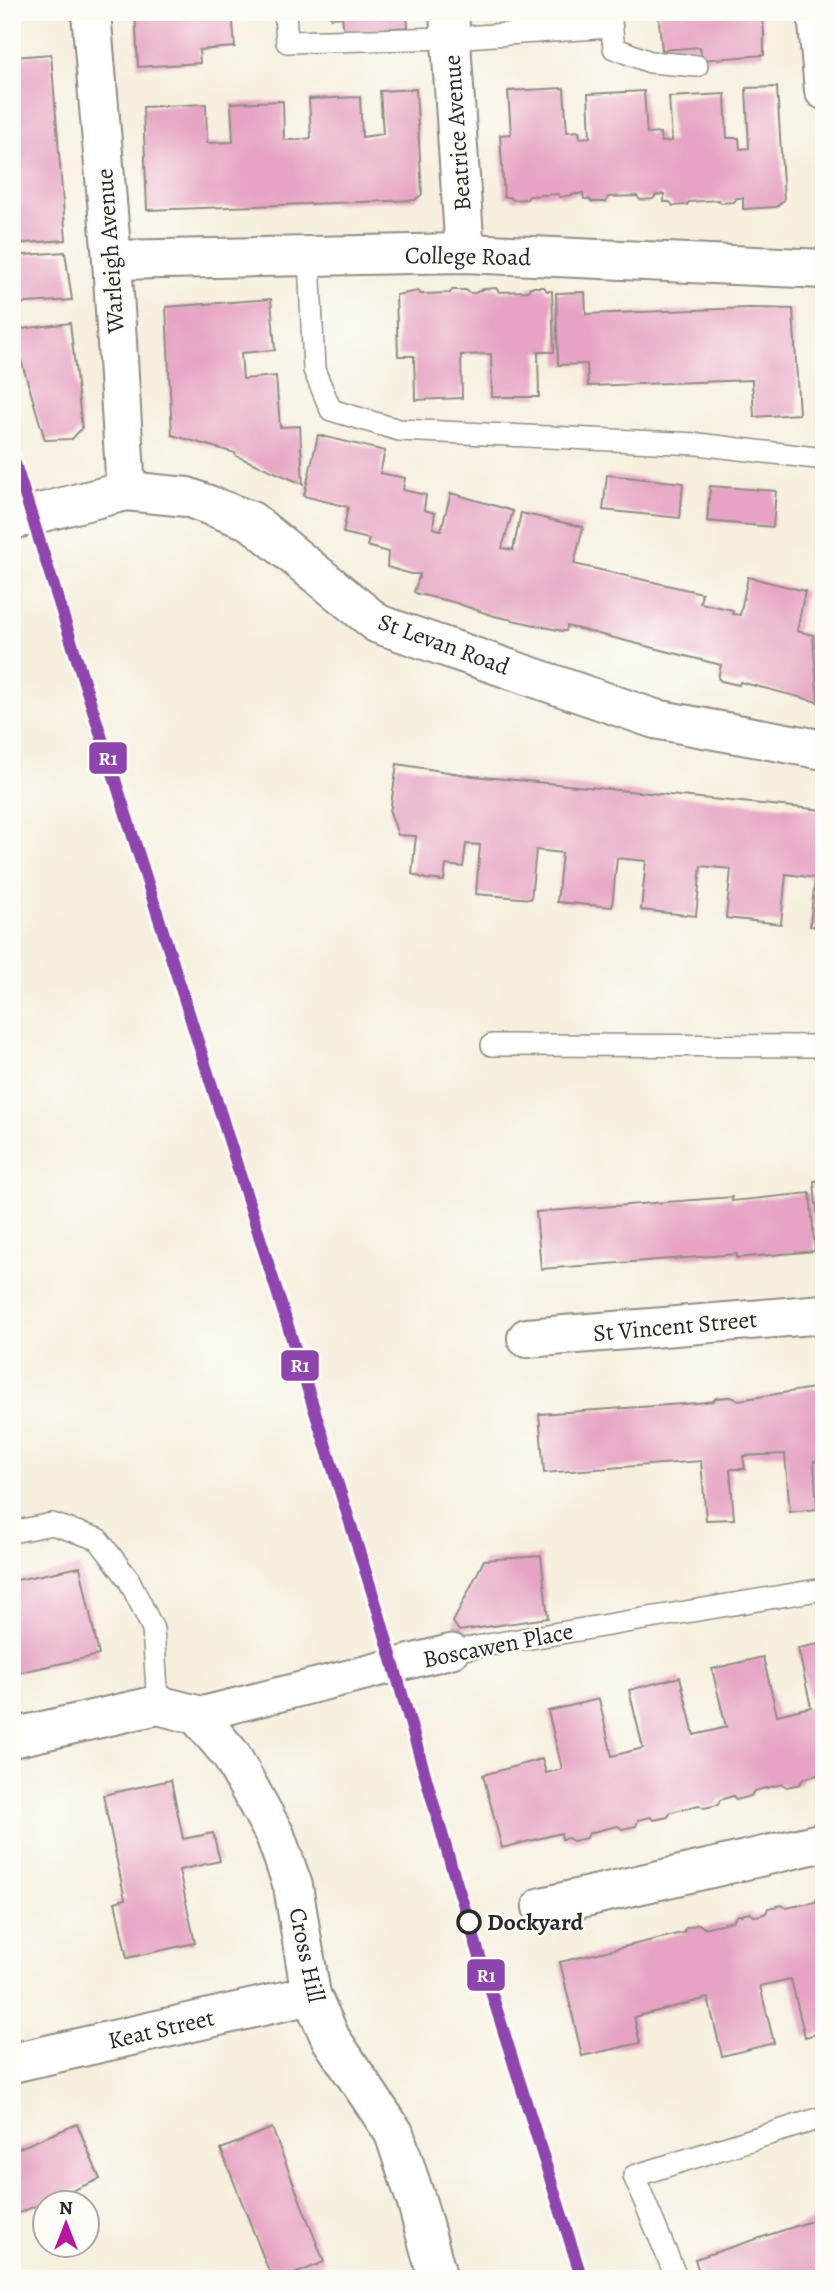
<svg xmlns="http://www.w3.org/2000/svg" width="836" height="2291" font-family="Alegreya,serif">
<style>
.building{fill:#e6a3c3}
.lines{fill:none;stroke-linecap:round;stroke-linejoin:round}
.service-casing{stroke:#908d84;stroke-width:24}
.pedestrian-casing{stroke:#908d84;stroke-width:37}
.minor-casing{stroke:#908d84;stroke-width:42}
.tertiary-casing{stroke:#908d84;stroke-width:42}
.service{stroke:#fff;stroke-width:21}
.pedestrian{stroke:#fff;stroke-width:33}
.minor{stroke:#fff;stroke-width:38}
.tertiary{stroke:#fff;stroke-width:38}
.rail-1-casing{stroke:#fdfcf7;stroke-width:18}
.rail-1{stroke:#8e44ad;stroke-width:12}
.stop-dot{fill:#fdfcf7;stroke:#2b2b2b;stroke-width:3.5}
.labels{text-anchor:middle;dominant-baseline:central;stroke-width:5;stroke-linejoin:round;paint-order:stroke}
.street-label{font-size:24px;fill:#2b2b2b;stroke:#fdfcf7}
.stop-label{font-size:24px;font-weight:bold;fill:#2b2b2b;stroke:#fdfcf7;text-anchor:start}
.line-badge{stroke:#fdfcf7;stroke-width:2.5}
.badge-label{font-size:19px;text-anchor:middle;font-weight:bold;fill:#fff}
</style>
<rect width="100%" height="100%" fill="#fdfcf7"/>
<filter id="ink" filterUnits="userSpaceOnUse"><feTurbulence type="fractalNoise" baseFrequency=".0143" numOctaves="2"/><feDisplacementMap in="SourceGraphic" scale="14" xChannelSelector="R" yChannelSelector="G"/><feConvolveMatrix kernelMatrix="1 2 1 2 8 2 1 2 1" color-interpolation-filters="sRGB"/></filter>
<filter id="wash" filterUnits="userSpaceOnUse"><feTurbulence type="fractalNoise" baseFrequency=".00686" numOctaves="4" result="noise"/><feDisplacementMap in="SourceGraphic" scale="28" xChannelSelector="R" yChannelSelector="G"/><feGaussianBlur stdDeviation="1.57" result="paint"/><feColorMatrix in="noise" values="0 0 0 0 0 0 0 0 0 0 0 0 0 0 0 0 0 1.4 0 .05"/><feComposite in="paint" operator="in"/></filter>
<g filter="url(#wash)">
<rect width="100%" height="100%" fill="#f6efde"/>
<g id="blocks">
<!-- building -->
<g class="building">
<path d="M135,12H232L235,47L199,50L200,63L138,67Z"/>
<path d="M330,12H407L408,27L344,32L342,17L331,18Z"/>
<path d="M493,12H561V14L493,19Z"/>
<path d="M658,12H761L764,31V55L702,60L700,47L662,50Z"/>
<path d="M51,54L66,240L12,244V89H17L14,57Z"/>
<path d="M777,87L784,200L776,207L743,209V198H737L734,202L721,203L718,200L689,202L687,205L673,206L670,202H664V194L656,195L653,199L640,200L637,196L608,197L606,202H592L589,199H584L583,193L560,197L558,194L529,196L527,199L513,200L509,197H504L500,135L511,134L508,91L564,88L567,132L579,131L580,138L590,137L588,94L644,91L647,134L660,133L661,142L672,141L669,97L725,94L727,138H739L740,149L749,148L746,88Z"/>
<path d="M416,89L422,194L415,200L147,210L143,107L206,104L207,143L233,142L231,103L283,101L284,140H298L311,138L309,99L360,97L362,137L383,134L380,91Z"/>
<path d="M65,252L72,300L12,304V256Z"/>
<path d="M530,287H544L547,291H552L554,352H538L539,397H492L491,354L461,355L462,398L415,400L414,356H398L396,295L418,291L421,294L450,293L452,290H466L469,293H475L483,289L496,288L499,292L528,291Z"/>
<path d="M585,292L586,314L749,308L793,309L799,414L754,417L752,380L588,386L587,364L558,365L556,293Z"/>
<path d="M271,299L275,350L241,353L243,379L276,376L280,427L300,426L303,484L236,456L235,453L172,435L166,307Z"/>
<path d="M70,323L82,428L72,439L45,440L12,330Z"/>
<path d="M318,435L385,451L380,473L405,478L403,490L426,495L424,510L435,513L433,528L441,530L451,493L513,511L502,548L513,550L521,513L583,527L574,564L702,593L700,603L733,610L732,614L740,615L748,577L805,591L797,631L813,635L818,702L740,682L739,685L721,681L718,678L721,665L567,626L566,631H562L494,616L453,602L418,594L414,592L420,574H411L387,567L388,552L367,546L369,539L343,533L348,507L304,496Z"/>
<path d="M607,475L683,483L680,518L603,510Z"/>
<path d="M710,486L776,491L773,527L707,521Z"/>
<path d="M397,764L473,776L824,810V927L810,926L815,878L786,874L781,924L726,918L731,869L701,866L696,916L641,910L646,861L617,858L612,907L557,902L562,853L536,850L531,899L476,894L480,845L466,844L463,867L446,865L444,881L426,879L412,874L416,836L398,835L390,812Z"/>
<path d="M824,1180V1249L820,1250L814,1181Z"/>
<path d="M810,1193L815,1251L737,1258V1254L541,1269L536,1212L732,1197V1201Z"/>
<path d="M814,1388L818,1391L824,1390V1459L814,1461L817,1509L790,1512L785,1454L743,1456L745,1469H730L734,1519L706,1520L701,1461L544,1473L539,1414L697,1403L713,1401L716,1398L730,1397L739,1400Z"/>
<path d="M541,1556L548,1618L459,1631L453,1622L484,1560Z"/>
<path d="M80,1567L99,1655L12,1674V1581Z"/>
<path d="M824,1643V1778L817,1775L809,1777L803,1779L800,1784L787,1787L782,1784L754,1791L751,1796L737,1800L733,1796L720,1800L718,1805L704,1808L699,1805L671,1812L668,1817L654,1820L650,1817L638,1820L636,1826L622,1829L618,1826L604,1829L589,1833L587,1838L573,1841L568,1838L562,1839L561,1833L502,1848L483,1775L542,1759L546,1773L562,1769L548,1711L599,1699L612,1756L643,1748L629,1690L680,1677L694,1735L711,1731L726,1727L712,1669L763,1657L777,1715L811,1707L798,1648Z"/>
<path d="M171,1780L183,1839L213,1833L220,1861L179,1870L195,1943L127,1958L115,1902L125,1899L103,1795Z"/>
<path d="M824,1896V2032L805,2037L791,1979L760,1986L774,2043L722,2056L708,1998L634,2017L640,2043L582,2056L560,1962L678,1934L683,1933L686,1928L699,1924L704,1928L733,1921L736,1916L750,1913L754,1916L761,1915L766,1913L768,1908L782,1905L786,1908L815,1902L818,1897Z"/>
<path d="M77,2124L100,2179L12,2216V2151Z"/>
<path d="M272,2128L324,2262L282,2279H272L221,2149Z"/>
<path d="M824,2217V2279H701L695,2259Z"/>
</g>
</g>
</g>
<g filter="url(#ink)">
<use href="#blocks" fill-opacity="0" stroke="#908d84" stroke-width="2"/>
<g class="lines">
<!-- service casing -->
<g class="service-casing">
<g id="service">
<path d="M285,12L287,42L450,38L611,27"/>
<path d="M610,14L614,48L650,62L697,66"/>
<path d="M309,257L314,370L331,410L399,430L698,444L824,459"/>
<path d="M492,1045L824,1046"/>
<path d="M12,1532L52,1524L98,1539L129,1580L153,1629L158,1705"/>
<path d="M452,1651L824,1589"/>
<path d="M677,2279L634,2176L824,2117"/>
</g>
</g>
<!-- pedestrian casing -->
<g class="pedestrian-casing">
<path id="pedestrian" d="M197,1715L452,1651"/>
</g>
<!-- minor casing -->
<g class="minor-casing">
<g id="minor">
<path d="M91,12L112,260L126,491"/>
<path d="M449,12L465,253"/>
<path d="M817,12L824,90"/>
<path d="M112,260L465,253L824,269"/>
<path d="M527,1338L824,1314"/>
<path d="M12,1738L158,1705L197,1715L231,1755L275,1835L293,1886L311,1995L331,2039L394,2133L417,2203L438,2279"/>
<path d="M542,1907L824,1842"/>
<path d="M12,2063L311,1995"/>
</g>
</g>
<!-- tertiary casing -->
<g class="tertiary-casing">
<path id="tertiary" d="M12,520L126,491L187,497L251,521L378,624L655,719L824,750"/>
</g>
<!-- service -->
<use href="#service" class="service"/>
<!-- pedestrian -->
<use href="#pedestrian" class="pedestrian"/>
<!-- minor -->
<use href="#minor" class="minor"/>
<!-- tertiary -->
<use href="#tertiary" class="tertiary"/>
<!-- rail-1 casing -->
<g class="rail-1-casing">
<path id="rail-1" d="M12,454L379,1614L451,1865L582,2279"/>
</g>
<!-- rail-1 -->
<use href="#rail-1" class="rail-1"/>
</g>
</g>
<!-- markers -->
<circle class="stop-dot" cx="469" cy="1922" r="11"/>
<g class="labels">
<!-- street labels -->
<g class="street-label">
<text transform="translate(457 133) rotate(-94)">Beatrice Avenue</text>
<text transform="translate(110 251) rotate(-94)">Warleigh Avenue</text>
<text transform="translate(468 256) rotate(1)">College Road</text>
<text transform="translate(444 644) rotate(20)">St Levan Road</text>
<text transform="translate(675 1326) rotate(-5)">St Vincent Street</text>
<text transform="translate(498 1645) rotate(-11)">Boscawen Place</text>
<text transform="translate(307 1955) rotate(78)">Cross Hill</text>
<text transform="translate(161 2029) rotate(-13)">Keat Street</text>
</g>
<!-- stop labels -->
<g class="stop-label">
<text x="487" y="1922">Dockyard</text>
</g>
</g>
<g class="line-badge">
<rect x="88" y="741" width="40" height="34" rx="7" fill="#8e44ad"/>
<rect x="280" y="1349" width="40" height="33" rx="7" fill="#8e44ad"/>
<rect x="466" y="1958" width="40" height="34" rx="7" fill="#8e44ad"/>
</g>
<g class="badge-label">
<text x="108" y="765">R1</text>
<text x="300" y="1372">R1</text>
<text x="486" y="1982">R1</text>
</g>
<!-- margin -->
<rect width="836" height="2291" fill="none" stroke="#fdfcf7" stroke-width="42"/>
<!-- north arrow -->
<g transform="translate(66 2224)"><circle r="33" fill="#fdfcf7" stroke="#a9a8a5" stroke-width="2"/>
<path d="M0-5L12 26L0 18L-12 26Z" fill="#b5179e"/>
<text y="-10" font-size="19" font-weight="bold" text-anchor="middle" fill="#2b2b2b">N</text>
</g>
</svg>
